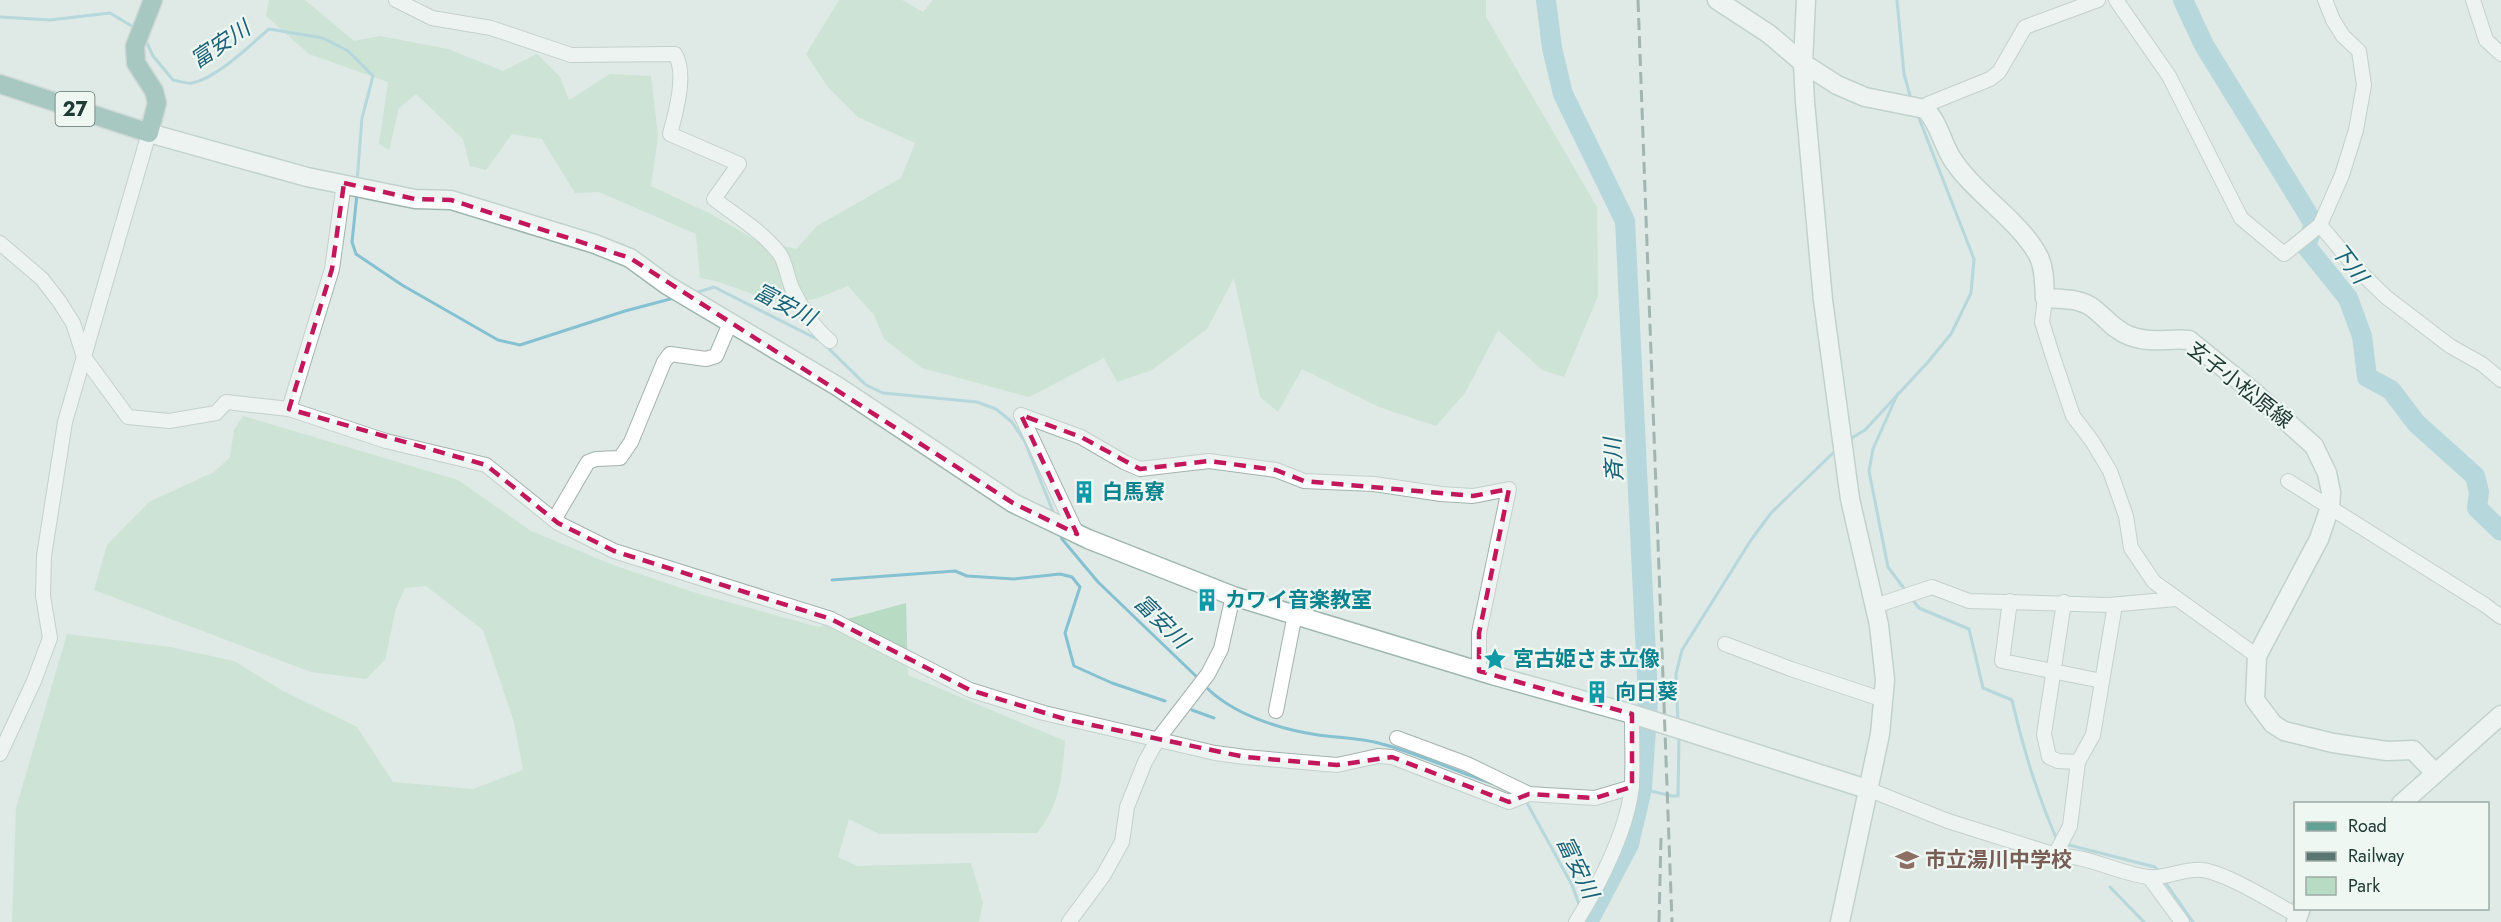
<svg xmlns="http://www.w3.org/2000/svg" width="2501" height="922" font-family="Jost,'Noto Sans JP',sans-serif">
<style>
.green{fill:#b7dcc3}
.lines{fill:none;stroke-linecap:round;stroke-linejoin:round}
.stream{stroke:#85c1d1;stroke-width:3}
.river{stroke:#85c1d1;stroke-width:20}
.street-casing{stroke:#a2b2ad;stroke-width:16}
.secondary-casing{stroke:#9eb6af;stroke-width:21}
.primary-casing{stroke:#bcc4c2;stroke-width:21}
.street{stroke:#fff;stroke-width:14}
.secondary{stroke:#fff;stroke-width:18}
.primary{stroke:#62a194;stroke-width:18}
.rail{stroke:#5a7670;stroke-width:3;stroke-dasharray:12 6;stroke-linecap:butt}
.marked{fill:none;stroke:#c2185b;stroke-width:4.5;stroke-dasharray:12 8;stroke-linejoin:round}
.labels{text-anchor:middle;dominant-baseline:central;stroke-width:4.5;stroke-linejoin:round;paint-order:stroke}
.shield{fill:#eff7f3;stroke:#5e736e;stroke-width:1.5}
.shield-label{font-size:20px;font-weight:bold;fill:#203a35}
.street-label{font-size:21px;fill:#203a35;stroke:#eff7f3}
.culture-label{font-size:21px;font-weight:bold;fill:#0d838f;stroke:#eff7f3;text-anchor:start}
.education-label{font-size:21px;font-weight:bold;fill:#785e54;stroke:#eff7f3;text-anchor:start}
.water-label{font-size:22px;font-style:italic;fill:#1a6277;stroke:#eff7f3}
</style>
<rect width="100%" height="100%" fill="#dfeae6"/>
<!-- green -->
<g class="green">
<path d="M269,0H305L354,41L380,36L448,49L503,71L537,54L560,77L569,100L610,74L651,76L658,136L651,186L709,213L756,240L796,249L817,226L901,178L915,143L858,117L827,86L806,54L839,0H902L923,12L933,0H1486V17L1597,207L1598,296L1564,377L1542,370L1498,330L1465,393L1436,426L1379,407L1302,369L1278,412L1260,397L1234,278L1207,329L1152,370L1117,382L1104,358L1029,397L922,368L884,339L874,315L848,286L818,298L784,305L716,281L700,278L696,234L599,192L575,193L542,139L512,134L486,170L470,166L463,139L416,94L399,108L389,150L379,144L388,82L309,54L266,16Z"/>
<path d="M243,416L458,480L531,531L616,566L696,593L818,627L906,603L908,675L1065,741C1062,776 1060,805 1037,833L879,834L849,819L838,857L857,866L971,863L983,903L979,922H12L16,808L67,634L170,647L234,661L283,691L357,727L393,782L473,789L523,770L514,722L483,630L426,586L405,588L396,608L385,660L366,679L311,672L94,590L107,545L149,502L214,472L230,457L234,430Z"/>
</g>
<g class="lines">
<!-- stream -->
<g class="stream">
<path d="M1897,0L1904,74L1911,99"/>
<path d="M0,17L50,20L110,13L135,28"/>
<path d="M145,39L153,56L173,80C179,81 186,84 192,83C217,78 249,46 269,29L323,38L348,51L373,76L362,118L357,182"/>
<path d="M357,194L352,242L356,254L402,285L498,340L520,345L625,311L674,298"/>
<path d="M695,293L714,287L819,340"/>
<path d="M824,344L866,385L883,393L977,402L996,409L1012,422L1025,442L1054,514"/>
<path d="M1898,393L1873,449L1869,471L1888,567L1906,591"/>
<path d="M1850,439L1865,430L1928,362L1951,334L1971,293L1974,259L1917,113"/>
<path d="M1060,532L1062,539L1098,582L1199,679"/>
<path d="M832,580L955,571L967,576L1014,579L1060,574L1072,577L1080,587L1065,633L1074,666L1112,683L1165,701"/>
<path d="M1912,599L1919,608L1969,629L1983,688L2012,700C2023,749 2037,794 2057,840"/>
<path d="M1205,686C1233,715 1280,729 1318,735C1339,738 1362,738 1382,744C1420,754 1454,771 1491,783"/>
<path d="M1192,710L1214,718"/>
<path d="M1678,722L1676,674L1682,650L1751,540L1771,513L1834,452"/>
<path d="M1642,789L1672,796H1678L1679,736"/>
<path d="M1523,800L1527,803L1572,885L1580,907"/>
<path d="M2065,844L2155,867L2158,871"/>
<path d="M2163,879L2193,922"/>
<path d="M2110,887L2144,922"/>
</g>
<!-- river -->
<g class="river">
<path d="M1546,0L1552,48L1563,94L1625,221L1648,698L1642,789L1629,844L1588,922"/>
<path d="M2183,0L2204,45L2314,224L2306,246L2348,298L2362,336L2367,377L2391,390L2416,423L2475,476L2479,492L2477,508L2501,531"/>
</g>
<!-- street casing -->
<g class="street-casing">
<g id="street">
<path d="M396,0L432,18L491,28L571,55L675,54C687,73 676,112 670,134L739,164L714,199C736,216 762,231 779,253C786,262 787,277 792,288C801,307 814,328 830,341"/>
<path d="M2116,0L2169,76L2241,218L2284,254L2320,225L2342,175L2356,130L2364,85L2359,51L2343,36L2333,20L2325,0"/>
<path d="M2473,0L2486,40L2501,54"/>
<path d="M1925,109L1928,104L1990,79L1999,72L2025,27L2098,0"/>
<path d="M2320,225L2356,268L2386,297L2450,346L2482,364L2501,380"/>
<path d="M0,243L42,279L59,301L73,323L84,357L128,417L169,421L216,413L226,402L289,409L386,441L486,465L558,523L614,551L831,619L970,690L1044,713L1215,753L1245,757L1337,765L1378,756L1392,757L1509,802L1529,794"/>
<path d="M2045,298L2042,322L2052,354L2073,416L2092,441L2110,471L2126,516L2131,548L2154,582L2257,656"/>
<path d="M289,409L332,269L344,183"/>
<path d="M1021,415L1081,437L1124,462L1140,469L1209,461L1276,470L1304,481L1374,484L1441,494L1473,496L1509,489L1479,633V671"/>
<path d="M1021,415L1077,534"/>
<path d="M2288,481L2485,605L2501,617"/>
<path d="M554,520L588,462L596,459L620,458L631,442L664,362L670,354L706,359L716,356L731,321"/>
<path d="M2010,601L2002,661L2102,681"/>
<path d="M2064,602L2044,734L2049,757L2058,761L2078,762L2093,735L2115,605"/>
<path d="M1875,606L1932,587L1969,601L2109,605L2176,599"/>
<path d="M1725,644L1791,669L1884,700"/>
<path d="M1276,711L1295,614"/>
<path d="M1397,738L1467,764L1529,794L1595,798L1632,787"/>
<path d="M0,754L34,681L50,638L43,596L44,556L65,422L149,133"/>
<path d="M1870,790L1948,821L2059,856C2090,856 2117,873 2148,877C2166,879 2184,868 2202,870C2227,873 2274,903 2298,916"/>
<path d="M2055,855L2070,826L2078,762"/>
<path d="M2149,877L2182,922"/>
<path d="M1069,922L1103,876L1122,842L1127,807L1145,762L1158,739L1208,674L1221,649L1233,596"/>
<path d="M1576,922C1599,886 1629,827 1632,784C1633,761 1632,738 1632,714"/>
</g>
</g>
<!-- secondary casing -->
<g class="secondary-casing">
<g id="secondary">
<path d="M1717,0L1769,34L1803,63L1837,85L1865,97L1925,109C1938,121 1942,142 1951,157C1974,194 2020,220 2039,257C2045,270 2044,285 2045,298C2059,299 2076,298 2090,306C2105,316 2113,330 2130,336C2152,344 2167,338 2189,340L2256,394L2314,446L2327,473L2331,492L2330,507L2319,539L2257,656L2255,700L2273,724L2284,731L2333,743L2387,751L2413,750L2435,773"/>
<path d="M1806,0L1803,63L1805,102L1823,300L1850,499L1879,625L1885,680L1880,734L1840,922"/>
<path d="M149,133L307,177L415,199L451,200L595,244L630,258L667,285L837,386L1013,503L1088,539L1233,596L1492,675L1632,714L1870,790"/>
<path d="M2401,804L2501,715"/>
<path d="M2296,922L2301,908"/>
</g>
</g>
<!-- primary casing -->
<g class="primary-casing">
<path id="primary" d="M0,84L149,133L157,103L154,91L136,63L135,46L153,0"/>
</g>
<!-- street -->
<use href="#street" class="street"/>
<!-- secondary -->
<use href="#secondary" class="secondary"/>
<!-- primary -->
<use href="#primary" class="primary"/>
<!-- rail -->
<g class="rail">
<path d="M1638,0L1672,922"/>
<path d="M1659,922L1661,836"/>
</g>
</g>
<!-- marked area -->
<path d="M0 0H2501V922H0ZM344,183L415,199L451,200L630,258L1013,503L1077,534L1021,415L1081,437L1140,469L1209,461L1276,470L1304,481L1473,496L1509,489L1479,633V671L1632,714V787L1595,798L1529,794L1509,802L1392,757L1337,765L1245,757L1068,720L970,690L831,619L614,551L558,523L486,465L289,409L332,269Z" fill="#dfeae6" fill-opacity=".55" fill-rule="evenodd"/>
<path class="marked" d="M344,183L415,199L451,200L630,258L1013,503L1077,534L1021,415L1081,437L1140,469L1209,461L1276,470L1304,481L1473,496L1509,489L1479,633V671L1632,714V787L1595,798L1529,794L1509,802L1392,757L1337,765L1245,757L1068,720L970,690L831,619L614,551L558,523L486,465L289,409L332,269Z"/>
<!-- icons -->
<defs>
<g id="building-bare" transform="scale(1.8)"><path d="M-4-6H4V6H1V3H-1V6H-4ZM-2.5-4.3h1.7v1.8h-1.7ZM.8-4.3h1.7v1.8H.8ZM-2.5-1h1.7V.8h-1.7ZM.8-1h1.7V.8H.8Z" fill="#0f9aa8" stroke="#eff7f3" stroke-width="2.5" paint-order="stroke"/></g>
<g id="sight-bare" transform="scale(1.8)"><path d="M0-6L1.8-2.2L6-1.7L2.9 1.2L3.7 5.4L0 3.3L-3.7 5.4L-2.9 1.2L-6-1.7L-1.8-2.2Z" fill="#0f9aa8" stroke="#eff7f3" stroke-width="2.5" paint-order="stroke"/></g>
<g id="school-bare" transform="scale(1.8)"><path d="M0-5L7-2L0 1L-7-2ZM-4 1L0 2.5L4 1V4Q0 6-4 4Z" fill="#8d6e63" stroke="#eff7f3" stroke-width="2.5" paint-order="stroke"/></g>
</defs>
<g fill-rule="evenodd">
<use href="#building-bare" x="1084" y="492"/>
<use href="#building-bare" x="1207" y="600"/>
<use href="#sight-bare" x="1495" y="659"/>
<use href="#building-bare" x="1597" y="692"/>
<use href="#school-bare" x="1907" y="860"/>
</g>
<g class="labels">
<!-- shield labels -->
<rect class="shield" x="55.5" y="92" width="39" height="34" rx="4.5"/>
<g class="shield-label">
<text x="75" y="109">27</text>
</g>
<!-- street labels -->
<g class="street-label">
<text transform="translate(2240 385) rotate(38)">玄子小松原線</text>
</g>
<!-- culture labels -->
<g class="culture-label">
<text x="1102" y="492">白馬寮</text>
<text x="1225" y="600">カワイ音楽教室</text>
<text x="1513" y="659">宮古姫さま立像</text>
<text x="1615" y="692">向日葵</text>
</g>
<!-- education labels -->
<g class="education-label">
<text x="1925" y="860">市立湯川中学校</text>
</g>
<!-- water labels -->
<g class="water-label">
<text transform="translate(220 44) rotate(-34)">富安川</text>
<text transform="translate(2350 263) rotate(53)">下川</text>
<text transform="translate(785 304) rotate(27)">富安川</text>
<text transform="translate(1613 460) rotate(-93)">斉川</text>
<text transform="translate(1162 621) rotate(44)">富安川</text>
<text transform="translate(1578 867) rotate(64)">富安川</text>
</g>
</g>
<!-- legend -->
<rect x="2294" y="802" width="195" height="108" fill="#eff7f3" stroke="#9caba7" stroke-width="1.5"/>
<rect x="2306" y="822" width="30" height="9" fill="#62a194" stroke="#9caba7" stroke-width="1.5"/>
<text x="2348" y="832" font-size="18" fill="#203a35">Road</text>
<rect x="2306" y="852" width="30" height="9" fill="#5a7670" stroke="#9caba7" stroke-width="1.5"/>
<text x="2348" y="862" font-size="18" fill="#203a35">Railway</text>
<rect x="2306" y="877" width="30" height="18" fill="#b7dcc3" stroke="#9caba7" stroke-width="1.5"/>
<text x="2348" y="892" font-size="18" fill="#203a35">Park</text>
</svg>
